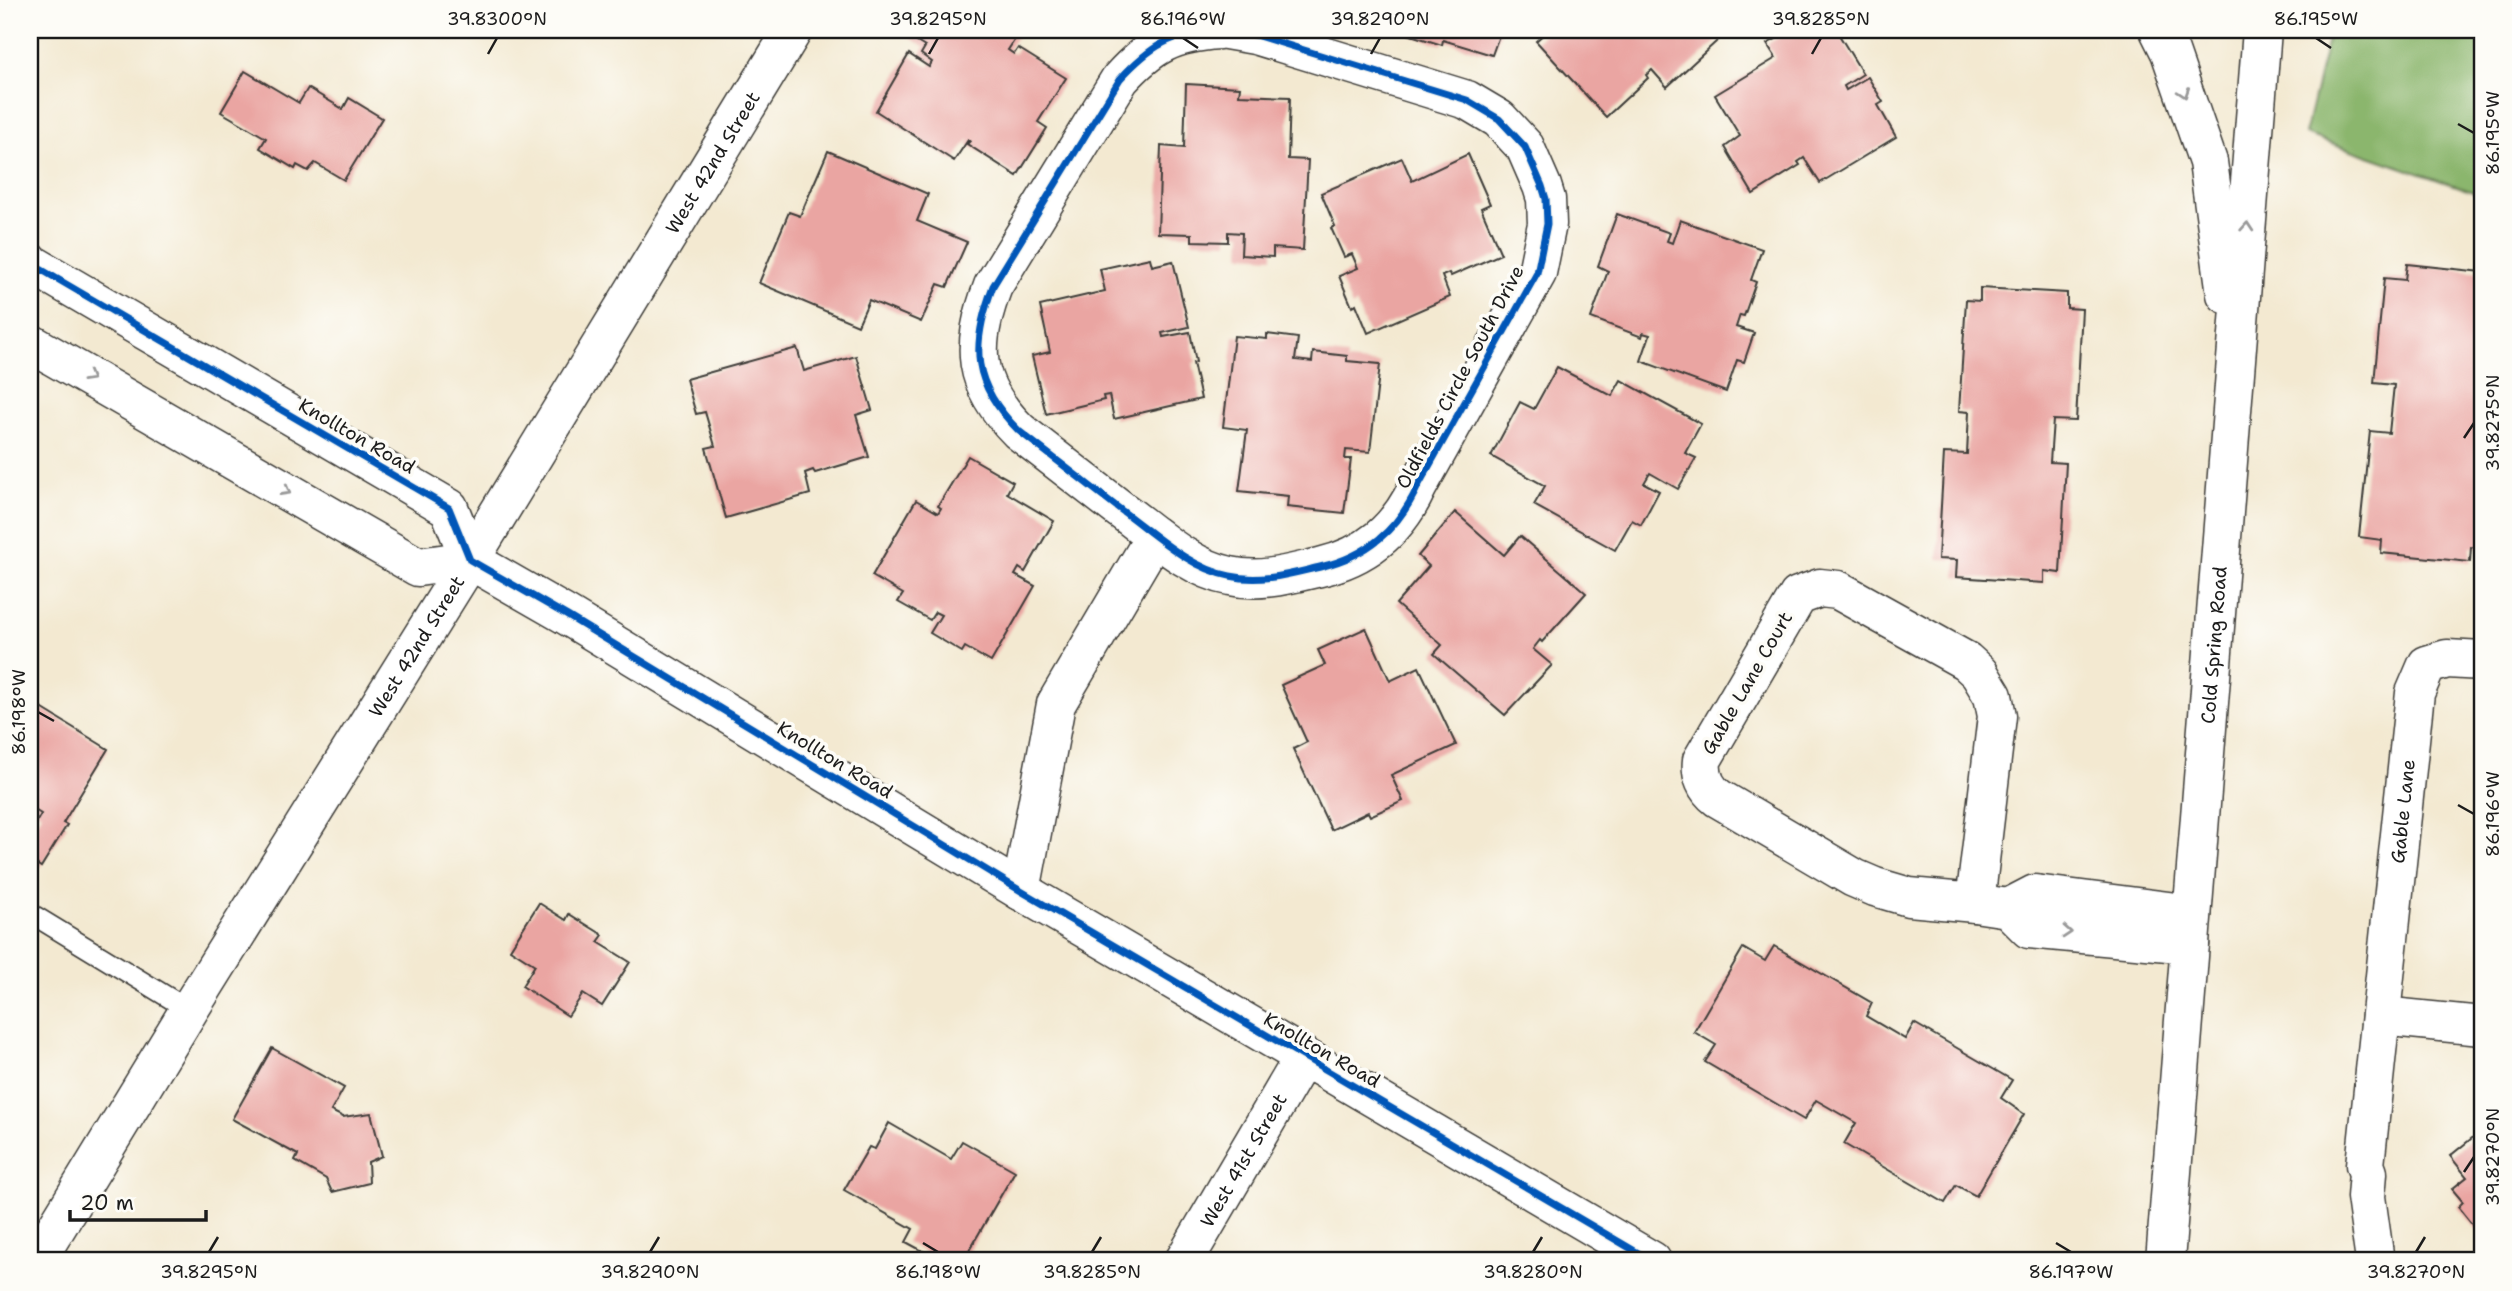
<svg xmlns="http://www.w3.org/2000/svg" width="2512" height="1291" font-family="'Shantell Sans',sans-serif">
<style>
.forest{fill:#8bb66d;stroke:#546944;stroke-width:2}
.building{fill:#eaa5a2}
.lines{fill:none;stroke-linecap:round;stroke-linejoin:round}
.lane-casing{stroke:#3c3b37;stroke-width:22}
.street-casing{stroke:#3c3b37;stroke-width:41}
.secondary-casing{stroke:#3c3b37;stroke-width:41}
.lane{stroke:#fff;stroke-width:19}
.street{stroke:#fff;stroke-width:38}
.secondary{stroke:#fff;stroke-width:38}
.cycleway-casing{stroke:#fdfcf7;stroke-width:11}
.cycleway{stroke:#0057b8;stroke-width:7}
.oneway{stroke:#999}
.ticks{fill:none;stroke:#1c1c1c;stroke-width:2.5}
.labels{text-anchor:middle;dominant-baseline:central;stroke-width:7;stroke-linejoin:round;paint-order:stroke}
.street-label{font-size:19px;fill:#1c1c1c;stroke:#fdfcf7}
.neatline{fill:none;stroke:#1c1c1c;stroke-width:2.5}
.ticks-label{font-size:18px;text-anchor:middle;fill:#1c1c1c}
</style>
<rect width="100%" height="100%" fill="#fdfcf7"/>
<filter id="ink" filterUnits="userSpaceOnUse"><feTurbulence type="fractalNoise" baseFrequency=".0143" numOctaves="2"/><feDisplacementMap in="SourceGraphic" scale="14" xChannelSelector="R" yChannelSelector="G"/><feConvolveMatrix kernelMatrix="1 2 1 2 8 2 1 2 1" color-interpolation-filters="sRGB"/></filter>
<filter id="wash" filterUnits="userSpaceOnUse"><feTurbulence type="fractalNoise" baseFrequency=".00686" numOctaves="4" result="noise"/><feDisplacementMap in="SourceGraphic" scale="28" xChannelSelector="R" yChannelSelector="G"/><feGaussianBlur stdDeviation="1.57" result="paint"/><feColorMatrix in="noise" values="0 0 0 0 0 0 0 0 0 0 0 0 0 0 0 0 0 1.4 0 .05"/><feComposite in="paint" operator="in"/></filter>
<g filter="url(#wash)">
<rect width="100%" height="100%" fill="#f3e9d1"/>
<!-- forest -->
<path class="forest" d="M2330,30H2482V195L2305,134Z"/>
<g id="blocks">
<!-- building -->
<g class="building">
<path d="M906,30H1021L1008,50L1014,54L1018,48L1066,78L1038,122L1047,128L1017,176L967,144L970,141L968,140L954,161L876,111L909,54L929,67L932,62L921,54L925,47L904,34Z"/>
<path d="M1395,30H1501L1492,55L1443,40L1442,45Z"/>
<path d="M1548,30H1729L1667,87L1652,70L1646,75L1648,78L1606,117L1536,41Z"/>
<path d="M1792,30H1836L1863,74L1844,86L1846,90L1868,77L1883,102L1878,105L1896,137L1820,183L1804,158L1798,162L1800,165L1753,194L1725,147L1740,136L1715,95L1776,58L1767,44Z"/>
<path d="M245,71L299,103L308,88L343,109L349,98L382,118L344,180L315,163L308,171L297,165L295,169L260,148L266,138L221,112Z"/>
<path d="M1186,84L1240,87L1239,95L1290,97L1288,159L1308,160L1303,250L1273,248V257L1241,255L1242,233L1228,232V242L1192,241V234L1158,233L1161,146L1184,148Z"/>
<path d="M828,151L928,194L917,221L967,242L947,287L938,284L921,322L869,300L858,325L759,283L789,212L800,216Z"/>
<path d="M1468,154L1490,204L1481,208L1501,254L1451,276L1449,273L1442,276L1450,297L1368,333L1356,304L1352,307L1339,276L1358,268L1352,254L1344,257L1331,228L1335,226L1321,193L1402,158L1412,181Z"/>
<path d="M1617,214L1670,233L1667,241L1672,243L1680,220L1762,249L1751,280L1756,282L1744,316L1740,315L1736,327L1754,333L1744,362L1737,360L1726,392L1641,361L1650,335L1643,333L1642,337L1591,318L1608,271L1598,266Z"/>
<path d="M1150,258L1152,266L1173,261L1189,327L1162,333L1163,337L1190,332L1196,362L1193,363L1201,399L1114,419L1109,395L1103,396L1104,400L1046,414L1032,356L1050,352L1040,306L1105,291L1100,269Z"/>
<path d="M2407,264L2482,272V405L2479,439L2482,440V537L2481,548L2471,547L2470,562L2381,553L2382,540L2359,537L2370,431L2389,433L2394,385L2374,383L2384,278L2405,280Z"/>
<path d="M1980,288L2067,293V308L2082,309L2076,421L2053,420L2050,462L2066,463L2060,573L2044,571V583L1956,577L1957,560L1938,559L1944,453L1967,454L1969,412L1959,411L1966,300L1980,301Z"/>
<path d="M1267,334L1298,338L1295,360L1312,362L1313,352L1347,356V361L1380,364L1370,452L1346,450L1345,459H1351L1344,513L1287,507L1288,496L1239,491L1247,430L1223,427L1234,336L1267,339Z"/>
<path d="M797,348L804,371L856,356L872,410L856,415L869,457L815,473L813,470L805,473L810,494L726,518L706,448L715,446L705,412L696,414L686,379Z"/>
<path d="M1557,367L1612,396L1621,380L1701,424L1685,453L1696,458L1678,489L1650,473L1644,483L1659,491L1641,525L1632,520L1615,550L1534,505L1545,486L1491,456L1520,402L1534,409Z"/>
<path d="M968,456L1013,482L1007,493L1054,521L1025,572L1019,568L1015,575L1035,586L991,662L965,647L962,652L930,633L941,615L935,612L930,620L898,602L903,594L872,576L916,500L938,513L941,508L938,506Z"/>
<path d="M1455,512L1504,555L1520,536L1586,593L1542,642L1540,640L1533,649L1552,665L1505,715L1434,654L1442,645L1396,604L1429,566L1418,556Z"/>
<path d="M1366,628L1390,681L1419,667L1456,745L1391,775L1403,801L1370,816L1368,812L1331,830L1293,749L1307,742L1281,685L1325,665L1318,650Z"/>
<path d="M30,701L108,749L63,823L67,825L41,867L30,860V833L41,814L30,807Z"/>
<path d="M539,903L566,920L569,914L603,935L598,942L630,962L602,1006L583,994L568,1016L522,986L535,965L510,949Z"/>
<path d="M1774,946L1872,1003L1866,1016L1905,1039L1914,1023L2012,1080L2001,1098L2024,1114L1976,1196L1956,1185L1945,1203L1844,1144L1856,1123L1816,1100L1804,1120L1705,1062L1716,1045L1694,1032L1743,948L1765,961Z"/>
<path d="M272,1048L344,1088L331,1111L343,1117L371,1113L382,1156L368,1162L369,1183L332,1192L326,1179L295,1161L298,1155L232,1119Z"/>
<path d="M889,1123L951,1159L962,1141L1015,1171L963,1261H941L906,1242L913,1229L844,1190L869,1147L875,1149Z"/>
<path d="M2482,1130V1237L2458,1207L2463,1202L2452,1189L2467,1177L2450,1156Z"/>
</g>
</g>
</g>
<g filter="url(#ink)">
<use href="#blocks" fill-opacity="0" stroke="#3c3b37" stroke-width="2"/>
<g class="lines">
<!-- lane casing -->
<g class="lane-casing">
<path id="lane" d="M30,913L189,1010"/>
</g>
<!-- street casing -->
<g class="street-casing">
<g id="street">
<path d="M1219,30C1172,33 1151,45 1120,79L993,286C970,347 972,384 1019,431C1053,457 1087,484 1121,510C1154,534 1189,568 1230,576C1261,583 1290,574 1320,567C1367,556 1398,530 1418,486L1537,273L1547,224L1546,199L1542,186L1525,147L1499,119L1467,100L1255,35L1226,30"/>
<path d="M30,263L449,508L470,560L566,615L1021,891L1652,1261"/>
<path d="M30,343L418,567L470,560"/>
<path d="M1820,588L1838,590L1966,661L1979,673L1993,696L1997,716L1975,903L1909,897L1875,887L1854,878L1718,798C1706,789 1700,776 1702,760L1798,596Z"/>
<path d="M1021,891L1056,704L1155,536"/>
<path d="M1975,903L2008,908L2029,929L2190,944"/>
<path d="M2008,908L2035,894L2192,914"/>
<path d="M2381,1016L2482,1026"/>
<path id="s1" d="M36,1261L189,1010L470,560L793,30"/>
<path id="s2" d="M1184,1261L1303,1058"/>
<path id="s3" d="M2375,1261L2366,1197L2368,1173L2365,1165L2415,693L2427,665L2447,659L2482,661"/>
</g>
</g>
<!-- secondary casing -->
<g class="secondary-casing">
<g id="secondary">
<path d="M2159,30L2170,52L2208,162L2226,294"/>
<path id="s4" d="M2165,1261L2262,30"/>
</g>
</g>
<!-- lane -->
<use href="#lane" class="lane"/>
<!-- street -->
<use href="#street" class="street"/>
<!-- secondary -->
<use href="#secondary" class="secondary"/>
<!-- cycleway casing -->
<g class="cycleway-casing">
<g id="cycleway">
<path d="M1219,30C1172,33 1151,45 1120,79L993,286C970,347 972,384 1019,431C1053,457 1087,484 1121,510C1154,534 1189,568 1230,576C1261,583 1290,574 1320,567C1367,556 1398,530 1418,486L1537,273L1547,224L1546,199L1542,186L1525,147L1499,119L1467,100L1255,35L1226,30"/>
<path d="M30,263L449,508L470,560L566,615L1021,891L1652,1261"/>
</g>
</g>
<!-- cycleway -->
<use href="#cycleway" class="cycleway"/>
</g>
<!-- one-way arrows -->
<defs><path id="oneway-chevron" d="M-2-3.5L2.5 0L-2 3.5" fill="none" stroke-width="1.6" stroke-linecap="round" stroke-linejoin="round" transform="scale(1.75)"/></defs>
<g class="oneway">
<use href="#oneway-chevron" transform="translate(2184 93) rotate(71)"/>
<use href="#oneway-chevron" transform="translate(2247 227) rotate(-86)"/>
<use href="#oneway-chevron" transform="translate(89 377) rotate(30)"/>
<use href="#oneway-chevron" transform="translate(286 491) rotate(30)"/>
<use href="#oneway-chevron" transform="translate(2067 932) rotate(4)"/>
</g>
</g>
<!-- ticks -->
<path class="ticks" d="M1183,38L1198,48M2316,38L2331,48M488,54L497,38M929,54L938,38M1371,54L1380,38M1812,54L1821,38M2458,124L2474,133M2464,438L2474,423M38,712L54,721M2458,805L2474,814M2464,1172L2474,1157M923,1243L938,1252M2056,1243L2071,1252M209,1252L218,1237M650,1252L659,1237M1092,1252L1101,1237M1533,1252L1542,1237M2416,1252L2425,1237"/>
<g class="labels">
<!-- street labels -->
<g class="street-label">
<text stroke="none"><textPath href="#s1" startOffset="1290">West 42nd Street</textPath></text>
<text transform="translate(1460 377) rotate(-62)">Oldfields Circle South Drive</text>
<text transform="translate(357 436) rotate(30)">Knollton Road</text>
<text stroke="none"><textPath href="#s1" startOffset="723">West 42nd Street</textPath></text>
<text stroke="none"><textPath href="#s4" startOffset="618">Cold Spring Road</textPath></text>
<text transform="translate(1747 683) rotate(-60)">Gable Lane Court</text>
<text transform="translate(835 760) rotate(31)">Knollton Road</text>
<text stroke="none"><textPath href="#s3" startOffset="453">Gable Lane</textPath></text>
<text transform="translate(1322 1050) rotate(30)">Knollton Road</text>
<text stroke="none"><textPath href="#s2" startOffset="117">West 41st Street</textPath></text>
</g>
</g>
<!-- margin -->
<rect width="2512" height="1291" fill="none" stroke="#fdfcf7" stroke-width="77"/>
<!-- scale -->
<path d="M70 1210v10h136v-10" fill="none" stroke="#1c1c1c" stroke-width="3.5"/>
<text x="80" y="1210" font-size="21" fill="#1c1c1c" stroke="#fdfcf7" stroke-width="5" paint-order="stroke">20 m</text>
<rect x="38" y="38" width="2436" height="1214" class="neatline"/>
<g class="ticks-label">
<text x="497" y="25">39.8300°N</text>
<text x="938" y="25">39.8295°N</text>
<text x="1183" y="25">86.196°W</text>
<text x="1380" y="25">39.8290°N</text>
<text x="1821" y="25">39.8285°N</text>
<text x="2316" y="25">86.195°W</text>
<text transform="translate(2493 133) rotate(-90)" y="6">86.195°W</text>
<text transform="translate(2493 423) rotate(-90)" y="6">39.8275°N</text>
<text transform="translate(19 712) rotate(-90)" y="6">86.198°W</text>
<text transform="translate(2493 814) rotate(-90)" y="6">86.196°W</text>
<text transform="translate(2493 1157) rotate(-90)" y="6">39.8270°N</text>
<text x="209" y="1278">39.8295°N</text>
<text x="650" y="1278">39.8290°N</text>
<text x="938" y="1278">86.198°W</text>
<text x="1092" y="1278">39.8285°N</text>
<text x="1533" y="1278">39.8280°N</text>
<text x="2071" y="1278">86.197°W</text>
<text x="2416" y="1278">39.8270°N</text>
</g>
</svg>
